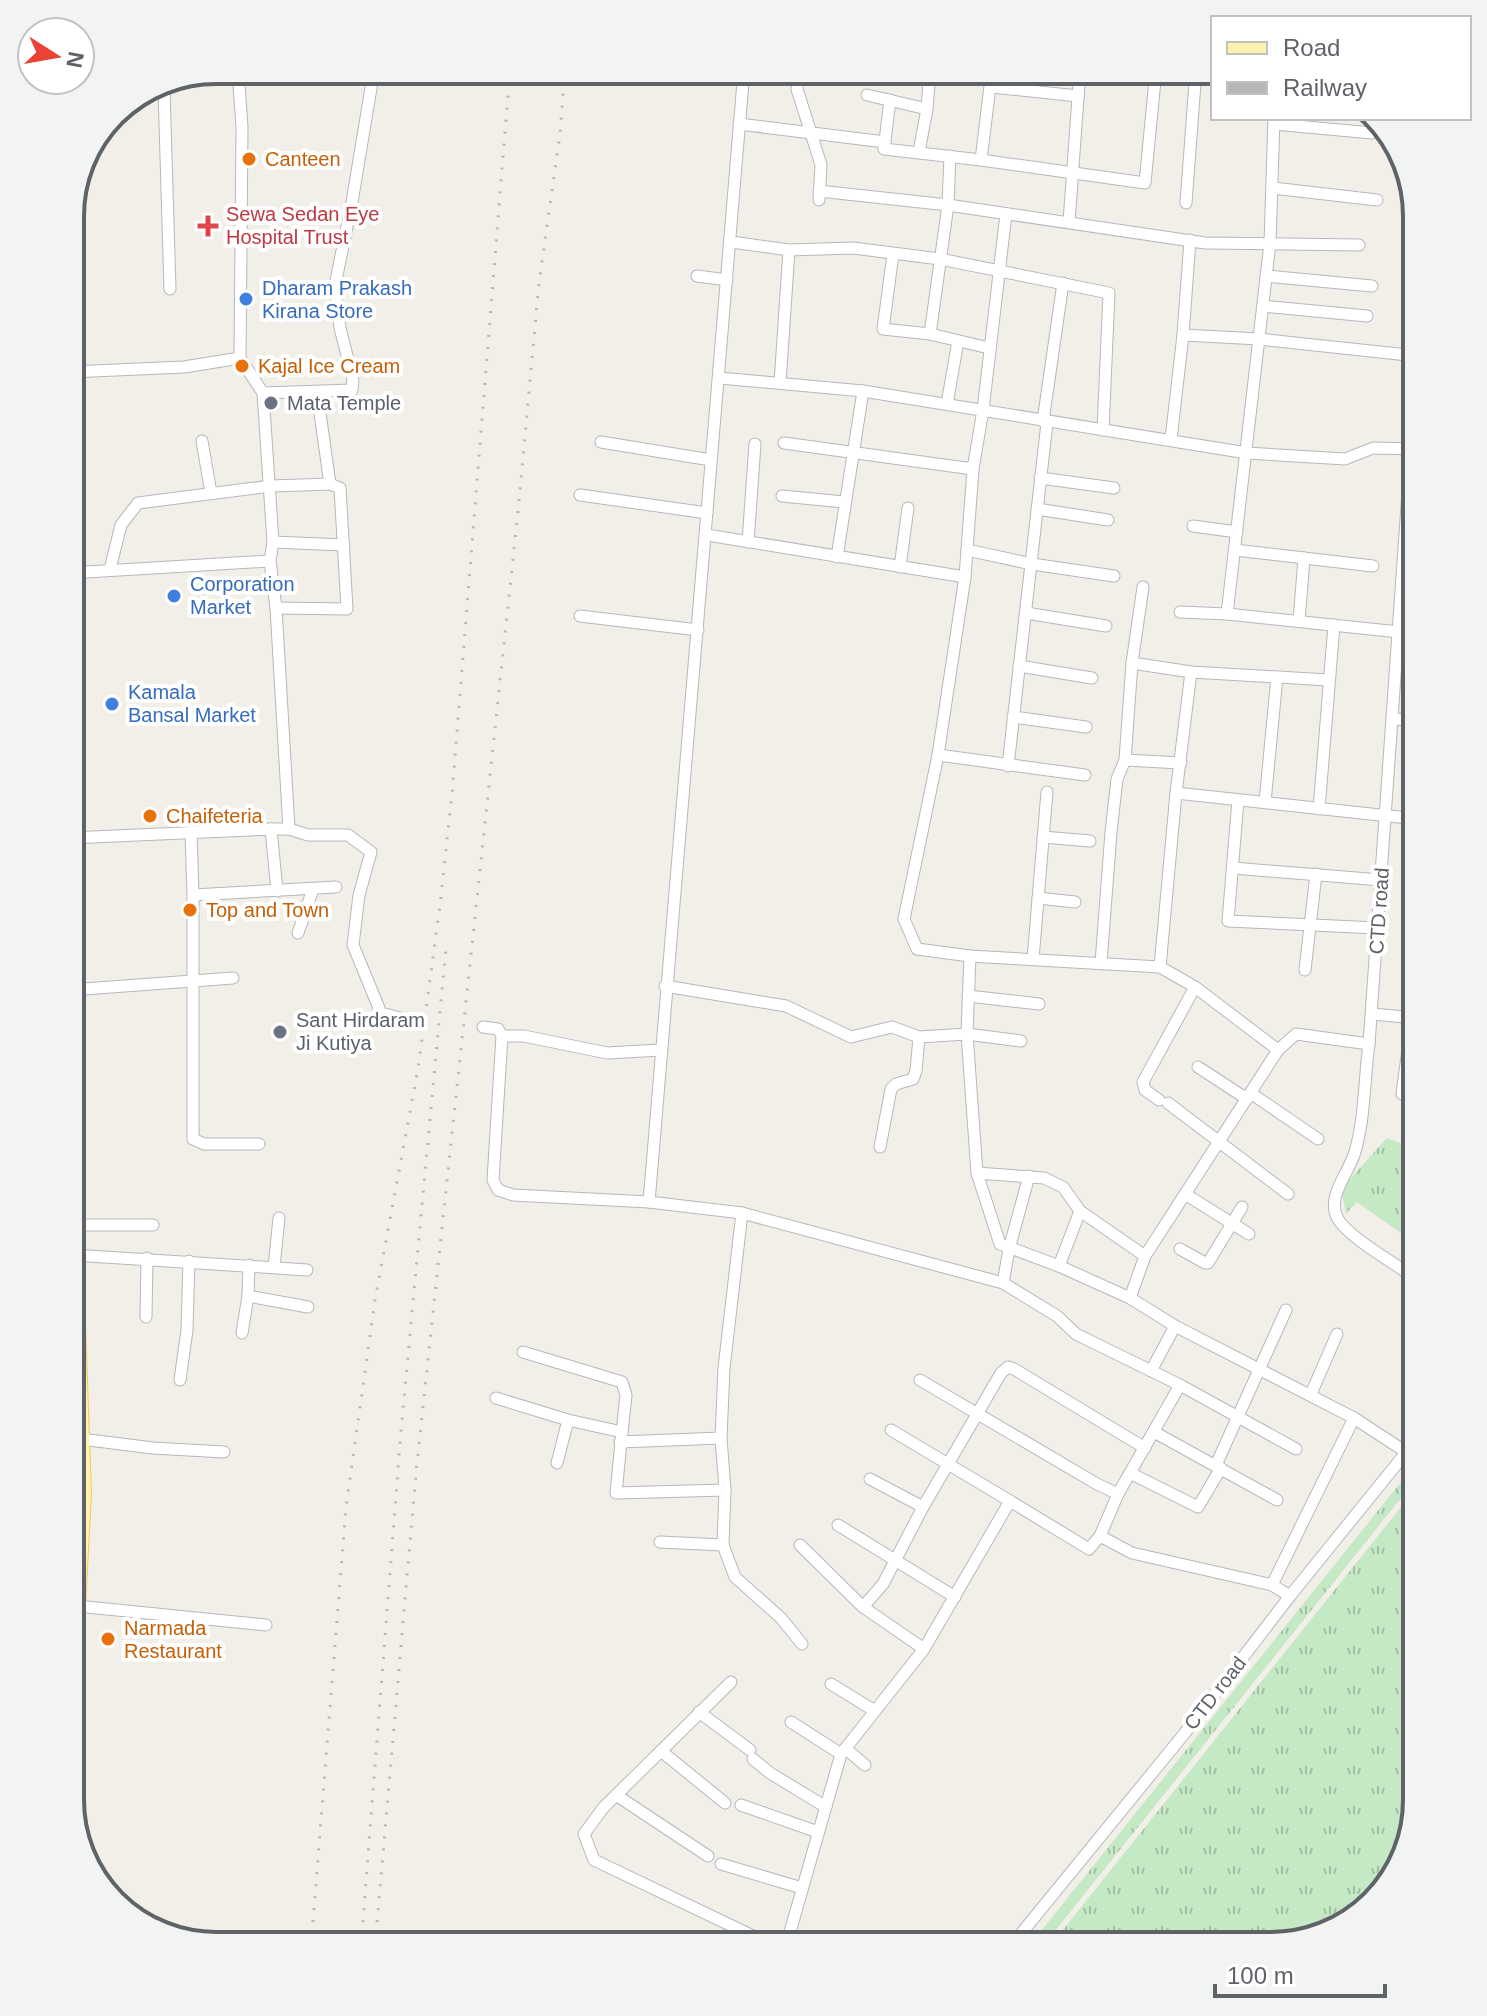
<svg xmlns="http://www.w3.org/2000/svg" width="1487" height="2016" font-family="Helvetica,sans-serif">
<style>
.grass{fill:url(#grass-tufts)}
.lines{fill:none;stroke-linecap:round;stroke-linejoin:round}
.street-casing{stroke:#b5b8bc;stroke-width:13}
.primary-casing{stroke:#f2c960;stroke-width:18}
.street{stroke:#fff;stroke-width:11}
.primary{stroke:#fff2af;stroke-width:16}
.rail{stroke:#b6b7b8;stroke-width:3;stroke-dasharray:2 10;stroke-linecap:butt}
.food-dot{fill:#e8710a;stroke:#fff;stroke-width:3}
.health-dot{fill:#e0444e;stroke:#fff;stroke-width:3}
.shop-dot{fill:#3f7fe0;stroke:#fff;stroke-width:3}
.worship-dot{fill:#6b7280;stroke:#fff;stroke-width:3}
.labels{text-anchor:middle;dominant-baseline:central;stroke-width:8;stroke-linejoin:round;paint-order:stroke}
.food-label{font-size:20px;fill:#c56008;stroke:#fff;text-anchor:start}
.health-label{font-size:20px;fill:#be3a42;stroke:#fff;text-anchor:start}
.shop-label{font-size:20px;fill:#366cbe;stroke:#fff;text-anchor:start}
.worship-label{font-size:20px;fill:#5b616d;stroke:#fff;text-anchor:start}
.street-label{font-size:20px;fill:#5f6368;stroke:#fff}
.rim{fill:none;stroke:#5f6368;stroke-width:4}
</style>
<defs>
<pattern id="grass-tufts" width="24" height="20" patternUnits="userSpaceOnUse" patternTransform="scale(2)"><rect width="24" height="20" fill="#c5e8c5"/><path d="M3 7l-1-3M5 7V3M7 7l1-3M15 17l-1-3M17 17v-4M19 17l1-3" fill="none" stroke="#a3c0a4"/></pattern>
</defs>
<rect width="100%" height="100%" fill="#f1efe8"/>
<!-- grass -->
<g class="grass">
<path d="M1387,1138L1417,1149V1219L1405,1236L1357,1202L1346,1214L1341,1189Z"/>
<path d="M1417,1462V1478L1043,1946H1029Z"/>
<path d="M1417,1487V1801L1400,1863L1368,1902L1344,1926L1272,1946H1050Z"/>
</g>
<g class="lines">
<!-- street casing -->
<g class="street-casing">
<g id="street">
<path d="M238,70L242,127L240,358L263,393L273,542L270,561L276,608L289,829"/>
<path d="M799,70L797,89L821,165L819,200"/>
<path d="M1182,70L1213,74"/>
<path d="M991,87L1078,96"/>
<path d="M164,90L170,289"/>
<path d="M867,95L927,109"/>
<path d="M890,100L884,149L981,160L992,70"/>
<path d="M739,124L885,142"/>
<path d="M1274,124L1372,133"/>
<path d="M919,152L927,109L930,70"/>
<path d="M981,160L1145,183L1156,70"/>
<path d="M1273,188L1377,200"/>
<path d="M819,191L948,205L1205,243L1359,245"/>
<path d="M1186,203L1196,70"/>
<path d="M1006,214L983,410L973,469L965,577L938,755L904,919L917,949L970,956L1160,967L1195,987L1278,1050"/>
<path d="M1069,222L1080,70"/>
<path d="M731,242L789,250L780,383"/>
<path d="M789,250L853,248L940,259L1109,293L1103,430"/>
<path d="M893,254L883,329L930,334L989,348"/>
<path d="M697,276L727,280"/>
<path d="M1266,276L1372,286"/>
<path d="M1263,306L1367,316"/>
<path d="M930,334L948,205L950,156"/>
<path d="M1183,335L1259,339L1417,356"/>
<path d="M70,372L184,367L240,358"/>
<path d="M720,378L863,391L1247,453L1345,459L1373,448L1415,449"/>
<path d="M263,393L352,390L353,379L340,328L335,285L352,202L374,70"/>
<path d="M947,404L958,341"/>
<path d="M1043,421L1063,283"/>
<path d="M1171,439L1183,335L1190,240"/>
<path d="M202,441L211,493"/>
<path d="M601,442L711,460"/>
<path d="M784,443L973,469"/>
<path d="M1040,478L1114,488"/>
<path d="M580,495L707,513"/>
<path d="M782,496L844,502"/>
<path d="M1037,509L1108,520"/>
<path d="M1193,526L1237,532"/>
<path d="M707,535L965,577"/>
<path d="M273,542L344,545"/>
<path d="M748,542L755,444"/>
<path d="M967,550L1032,564L1114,576"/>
<path d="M1235,550L1373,566"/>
<path d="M837,557L863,391"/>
<path d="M900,567L908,508"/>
<path d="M110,569L121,525L138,503L271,486L330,484L317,392"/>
<path d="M70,573L270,561"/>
<path d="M276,608L347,609L340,488L330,484"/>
<path d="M1180,612L1227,614L1399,632"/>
<path d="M1026,613L1106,626"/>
<path d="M1227,614L1270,243L1274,118"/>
<path d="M580,616L698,630"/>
<path d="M1299,621L1304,558"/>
<path d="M1132,663L1191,672L1328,680"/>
<path d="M1019,666L1092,678"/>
<path d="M1013,717L1086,727"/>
<path d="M1393,719L1417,721"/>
<path d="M938,755L1085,775"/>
<path d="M1125,760L1181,763"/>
<path d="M1008,766L1047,423"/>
<path d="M1176,793L1417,819"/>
<path d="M1238,800L1228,921L1377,928"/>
<path d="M1265,802L1277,677"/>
<path d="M1319,809L1334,625"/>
<path d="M271,829L277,891"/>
<path d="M191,832L193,895V1139L204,1144H259"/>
<path d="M1043,837L1090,841"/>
<path d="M70,838L271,829H289L308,835H348L371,852L359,895L353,945L381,1013L408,1020"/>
<path d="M1233,868L1381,880"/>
<path d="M193,895L336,887"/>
<path d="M1038,898L1075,902"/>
<path d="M298,933L313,889"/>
<path d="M970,956L967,1034L977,1173L1000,1244L1059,1266L1130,1298L1175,1326L1354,1418L1406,1452"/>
<path d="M1033,959L1047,792"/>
<path d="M1101,963L1111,832L1117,779L1125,760L1132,663L1143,587"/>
<path d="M1160,967L1176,793L1191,672"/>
<path d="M1305,970L1316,874"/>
<path d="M665,986L786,1006L851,1037L892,1027L919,1037L967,1034L1021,1041"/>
<path d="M70,990L233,978"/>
<path d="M968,996L1039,1004"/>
<path d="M1372,1014L1416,1018"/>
<path d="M483,1027L498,1029L502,1036L493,1180L498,1190L513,1195L649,1202L742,1213L1003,1283L1057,1316L1076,1334L1180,1385L1296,1449"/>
<path d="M502,1036H524L607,1053L661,1050"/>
<path d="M1198,1067L1247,1099"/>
<path d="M1252,1094L1318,1139"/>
<path d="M1402,1094L1417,981"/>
<path d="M1159,1100L1145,1090L1143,1082L1195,987"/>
<path d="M1168,1103L1288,1194"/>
<path d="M880,1147L891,1089L896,1084L913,1079L916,1071L919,1037"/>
<path d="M977,1173L1044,1178L1063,1187L1080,1211L1145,1256"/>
<path d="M1185,1194L1249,1234"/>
<path d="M649,1202L744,70"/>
<path d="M742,1213L724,1368L721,1438L725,1490L723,1545L735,1577L781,1618L802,1644"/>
<path d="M73,1225H153"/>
<path d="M1180,1249L1205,1263H1208L1242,1207"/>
<path d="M73,1255L307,1270"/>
<path d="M1059,1266L1080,1211"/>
<path d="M274,1267L279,1218"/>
<path d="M1417,1280C1397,1264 1350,1239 1338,1219C1326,1198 1347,1175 1354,1155C1365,1121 1364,1080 1369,1044L1411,449L1417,402"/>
<path d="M1003,1283L1009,1249L1029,1176"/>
<path d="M248,1296L308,1307"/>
<path d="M1130,1298L1145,1256L1278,1050L1296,1034L1369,1044"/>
<path d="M146,1317L147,1258"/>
<path d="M242,1333L248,1296L249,1265"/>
<path d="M523,1352L622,1382L626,1395L622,1432"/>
<path d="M1151,1371L1175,1326"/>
<path d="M180,1380L187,1330L189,1261"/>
<path d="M920,1380L1097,1484L1118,1494"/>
<path d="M1311,1394L1337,1334"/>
<path d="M496,1398L568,1420L622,1432L616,1493L725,1490"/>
<path d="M891,1430L1010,1501"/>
<path d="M1154,1432L1277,1500"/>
<path d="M81,1439L153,1448L224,1452"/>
<path d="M620,1442L721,1438"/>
<path d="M557,1463L568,1420"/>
<path d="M1216,1465L1286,1310"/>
<path d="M1130,1473L1198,1507L1221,1468"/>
<path d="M870,1479L923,1507"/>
<path d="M838,1525L955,1597"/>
<path d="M1100,1536L1132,1553L1272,1585L1290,1596"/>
<path d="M660,1542L723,1545"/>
<path d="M800,1545L863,1607L924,1649"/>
<path d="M1272,1585L1354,1418"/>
<path d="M77,1606L266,1625"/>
<path d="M863,1607L883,1584L923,1507L1001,1373L1008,1367L1014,1369L1145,1448"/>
<path d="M731,1682L603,1808L584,1834L594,1860L774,1946"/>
<path d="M831,1684L875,1711"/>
<path d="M699,1712L750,1750"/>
<path d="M791,1722L841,1754"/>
<path d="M846,1749L865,1765"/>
<path d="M661,1751L725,1803"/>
<path d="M753,1759L770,1773L826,1807"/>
<path d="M616,1795L708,1856"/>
<path d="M741,1805L818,1832"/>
<path d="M721,1864L802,1888"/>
<path d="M585,1944L589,1946"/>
<path d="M786,1946L841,1754L924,1649L1010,1501L1089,1549L1100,1536L1118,1494L1180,1385"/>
<path d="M1011,1946L1184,1734L1290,1596L1417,1439"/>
</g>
</g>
<!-- primary casing -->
<g class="primary-casing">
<path id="primary" d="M70,1679L77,1606L83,1494L70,1129"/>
</g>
<!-- street -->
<use href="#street" class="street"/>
<!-- primary -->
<use href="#primary" class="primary"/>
<!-- rail -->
<g class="rail">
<path d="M311,1946L346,1507L375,1300L418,1069L440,905L452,794L510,70"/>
<path d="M361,1946L401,1431L446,947"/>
<path d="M375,1946L416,1473L518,512L539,283L560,134L565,70"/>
</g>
</g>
<!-- markers -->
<g class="food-dot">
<circle cx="249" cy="159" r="8"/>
<circle cx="242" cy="366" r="8"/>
<circle cx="150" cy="816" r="8"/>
<circle cx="190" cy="910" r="8"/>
<circle cx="108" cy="1639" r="8"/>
</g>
<path class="health-dot" d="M204 214h8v8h8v8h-8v8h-8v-8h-8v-8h8z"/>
<g class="shop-dot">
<circle cx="246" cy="299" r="8"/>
<circle cx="174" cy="596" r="8"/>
<circle cx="112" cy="704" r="8"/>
</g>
<g class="worship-dot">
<circle cx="271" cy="403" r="8"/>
<circle cx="280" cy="1032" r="8"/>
</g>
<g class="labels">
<!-- food labels -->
<g class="food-label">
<text x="265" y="159">Canteen</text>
<text x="258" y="366">Kajal Ice Cream</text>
<text x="166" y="816">Chaifeteria</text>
<text x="206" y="910">Top and Town</text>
<text x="124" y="1628">Narmada<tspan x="124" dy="23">Restaurant</tspan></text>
</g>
<!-- health labels -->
<g class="health-label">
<text x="226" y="214">Sewa Sedan Eye<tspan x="226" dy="23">Hospital Trust</tspan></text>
</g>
<!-- shop labels -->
<g class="shop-label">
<text x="262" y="288">Dharam Prakash<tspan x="262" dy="23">Kirana Store</tspan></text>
<text x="190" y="584">Corporation<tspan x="190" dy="23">Market</tspan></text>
<text x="128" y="692">Kamala<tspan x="128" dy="23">Bansal Market</tspan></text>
</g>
<!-- worship labels -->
<g class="worship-label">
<text x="287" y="403">Mata Temple</text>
<text x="296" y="1020">Sant Hirdaram<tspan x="296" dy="23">Ji Kutiya</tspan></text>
</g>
<!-- street labels -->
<g class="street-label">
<text transform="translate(1379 911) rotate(-86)">CTD road</text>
<text transform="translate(1215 1693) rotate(-52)">CTD road</text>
</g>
</g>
<!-- crop -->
<path d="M0 0H1487V2016H0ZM216 84H1271A132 132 0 0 1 1403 216V1800A132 132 0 0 1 1271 1932H216A132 132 0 0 1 84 1800V216A132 132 0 0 1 216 84Z" fill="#f2f3f3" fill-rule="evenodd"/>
<path class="rim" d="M216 84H1271A132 132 0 0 1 1403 216V1800A132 132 0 0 1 1271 1932H216A132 132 0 0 1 84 1800V216A132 132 0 0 1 216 84Z"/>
<!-- legend -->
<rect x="1211" y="16" width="260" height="104" fill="#ffffff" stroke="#bfc1c3" stroke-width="2"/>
<rect x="1227" y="42" width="40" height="12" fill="#fff2af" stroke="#bfc1c3" stroke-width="2"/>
<text x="1283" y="56" font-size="24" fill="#5f6368">Road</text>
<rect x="1227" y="82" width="40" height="12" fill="#b6b7b8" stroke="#bfc1c3" stroke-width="2"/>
<text x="1283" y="96" font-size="24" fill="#5f6368">Railway</text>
<!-- north arrow -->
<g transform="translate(56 56) rotate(101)"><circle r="38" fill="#ffffff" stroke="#bfc1c3" stroke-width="2"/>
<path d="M0-6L14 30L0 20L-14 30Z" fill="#ea4335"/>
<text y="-12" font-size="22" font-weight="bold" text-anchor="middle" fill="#5f6368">N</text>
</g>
<!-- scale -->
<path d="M1215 1984v12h170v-12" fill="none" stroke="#5f6368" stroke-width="4"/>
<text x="1227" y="1984" font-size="24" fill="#5f6368" stroke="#ffffff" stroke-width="6" paint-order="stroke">100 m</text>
</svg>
